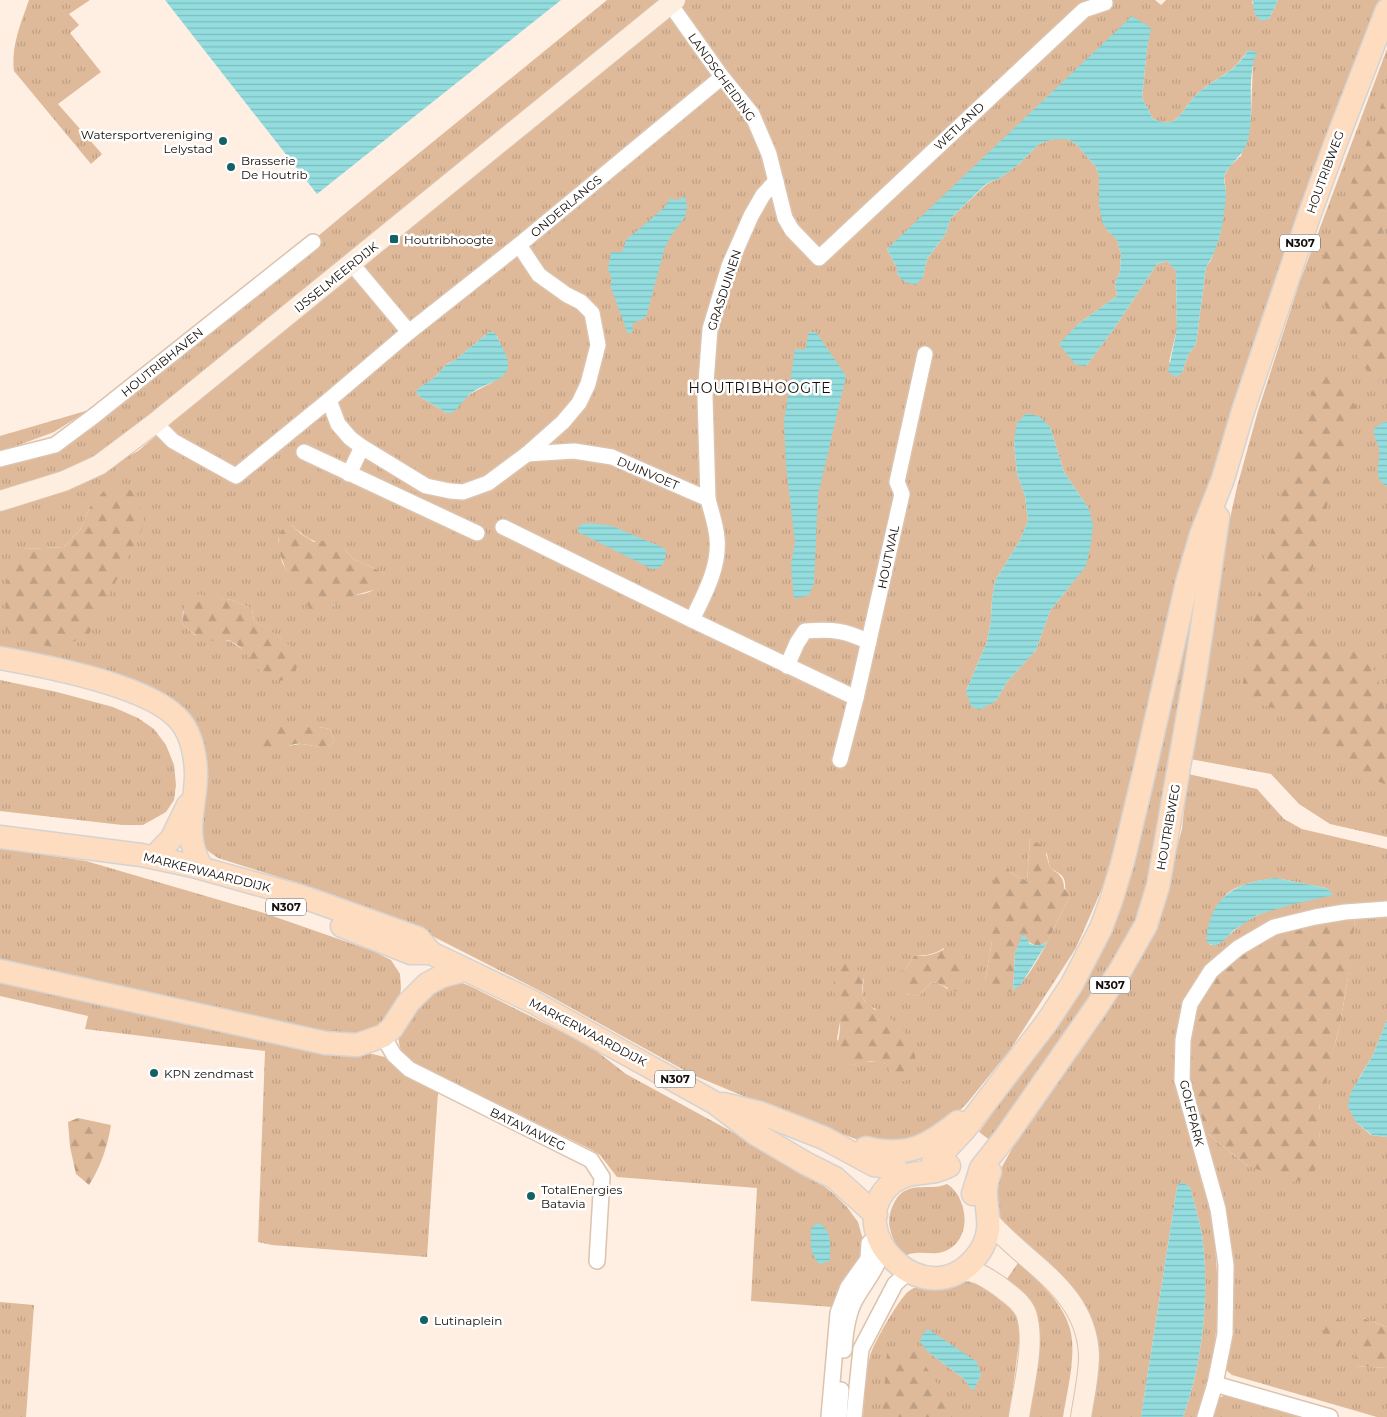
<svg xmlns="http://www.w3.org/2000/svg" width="1387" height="1417" font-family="Montserrat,sans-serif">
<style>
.grass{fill:url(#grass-tufts);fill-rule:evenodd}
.forest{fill:url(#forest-firs)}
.water{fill:url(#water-rules)}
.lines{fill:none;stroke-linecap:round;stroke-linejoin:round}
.street-casing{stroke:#dbc3ae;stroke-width:18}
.secondary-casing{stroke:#dbc3ae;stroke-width:22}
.primary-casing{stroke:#d5d3d2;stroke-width:25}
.street{stroke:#fff;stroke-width:15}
.secondary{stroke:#feeedf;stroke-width:20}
.primary{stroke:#fddcbf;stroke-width:22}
.poi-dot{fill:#126265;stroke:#fff;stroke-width:2}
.labels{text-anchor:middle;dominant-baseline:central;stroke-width:5;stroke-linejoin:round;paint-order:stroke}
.shield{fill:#fff;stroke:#5b5651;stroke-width:1}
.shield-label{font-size:11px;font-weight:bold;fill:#150d07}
.street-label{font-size:12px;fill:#150d07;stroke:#fff}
.poi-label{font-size:12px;fill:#150d07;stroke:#fff;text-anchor:start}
.neighbourhood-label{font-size:14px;letter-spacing:1px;fill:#150d07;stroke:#fff}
</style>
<defs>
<pattern id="grass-tufts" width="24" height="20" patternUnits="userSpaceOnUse" patternTransform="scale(1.25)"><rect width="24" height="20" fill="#dfba9a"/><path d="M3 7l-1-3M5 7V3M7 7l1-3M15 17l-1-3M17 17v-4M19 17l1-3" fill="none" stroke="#be9f83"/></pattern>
<pattern id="forest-firs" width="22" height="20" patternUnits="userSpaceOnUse" patternTransform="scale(1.25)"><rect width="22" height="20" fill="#dfba9a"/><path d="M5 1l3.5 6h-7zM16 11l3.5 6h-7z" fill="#be9f83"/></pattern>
<pattern id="water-rules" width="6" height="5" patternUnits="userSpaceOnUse" patternTransform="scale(1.25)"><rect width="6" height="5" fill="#93dddf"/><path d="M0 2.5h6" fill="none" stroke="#7ebcbe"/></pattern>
</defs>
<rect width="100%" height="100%" fill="#feefe2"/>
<!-- grass -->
<g class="grass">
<path d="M29,0H90L69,14L79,25L70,33L101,72L58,104L102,154L91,164L14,71C11,46 21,23 29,0Z"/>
<path d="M607,0H666L148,421L71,473L0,494V465L64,442L150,377L348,211Z"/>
<path d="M675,0H1155L1161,5L1166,0H1253L1252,3L1269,19L1278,0H1387L1137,763L1104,884L1076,948L1010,1050L968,1102L944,1127L913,1144L861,1141L767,1106L693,1075L546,994L397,918L320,890L218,858C214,855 209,852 206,849C193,833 210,778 206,756C204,743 197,732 191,720L0,649V507L73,486L138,451ZM1150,28L1147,49L1142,98L1153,119C1161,122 1167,125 1175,120C1183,114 1188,103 1195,96C1213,78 1233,75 1247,51L1253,61L1251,117L1241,156L1230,166L1224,176L1226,192L1220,235L1211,260L1206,267L1196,344L1188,355L1182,373L1169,362L1177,329L1176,270L1167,261L1157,264L1113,330L1086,366L1078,324L1117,296L1115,283L1120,272L1121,255L1117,239L1107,230L1099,203V175L1096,167L1076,144L1067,139H1054L1039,144L1019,164L1000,178L987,184L951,218L945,235L927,259L923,277L898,276L897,268L887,249ZM489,332L497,336L501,345L493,382L472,393L447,413L417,395V390L433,379L448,363L454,361ZM1050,427L1064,472L1089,509L1070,586L1050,611L1036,650L1007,682L996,701L966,691L987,642L991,619L992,599L995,581L1020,540L1028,521L1025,496L1017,474L1014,442ZM90,507L50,647L23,549L64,547L80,530ZM292,525C310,543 321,544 345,549L353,559L385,573C382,578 378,586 373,590C363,597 341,593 334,606L297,589L282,562L278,539ZM204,596L232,600L252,609L254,621L281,638L292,679L280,680L256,666L245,651L230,641L195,635L182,624L183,611ZM277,727H319L330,729L334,742C323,751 314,745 302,744C296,744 291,746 285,747ZM1030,839L1047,854L1050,868C1055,871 1062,874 1064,879C1067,888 1062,886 1070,895C1059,917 1033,979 1013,990L985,981L992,941V883L1010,872L1027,881ZM944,948L948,989L937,983L931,982L919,996L906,994L905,970L914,956C926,955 934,955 944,948ZM864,977L862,996L868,1006L876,1009L896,1079L887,1064C876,1060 863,1061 852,1065L837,1039L840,1022Z"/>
<path d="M1387,49V837L1330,824L1299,804L1271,774L1190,759L1211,604L1237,487L1258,411L1300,281Z"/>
<path d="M89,410L54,432L0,452V436Z"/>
<path d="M1214,516L1177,751L1142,907L1127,944L991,1141L979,1132L1071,1004Z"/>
<path d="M0,680L57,692L113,707L138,718L154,729L166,745L174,765L176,785L174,800L166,812L143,825H122L0,811Z"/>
<path d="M1188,774L1257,789L1284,819L1302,829L1387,849V903L1277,919L1254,929L1233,943L1179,1022L1175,1044V1071L1213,1223C1216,1255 1219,1288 1217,1319C1215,1353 1207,1385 1196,1417H1183C1203,1363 1210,1292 1202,1235C1199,1219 1194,1203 1190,1187H1177L1141,1417H1086L1091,1329L1001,1226L994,1181L1018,1138L1053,1086L1080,1052L1118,994L1142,951L1168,881L1182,829ZM1276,878L1326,888L1330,891C1303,900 1269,907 1245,922C1235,929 1220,946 1210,945C1214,930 1216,913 1223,899C1230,885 1261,880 1276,878Z"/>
<path d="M0,848L86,861L264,913L373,951L391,960L400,974L401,988L399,1002L388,1019L375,1030L362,1035L338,1036L0,965Z"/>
<path d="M1387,915V1020L1373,1055L1359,1078L1356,1122L1371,1135L1387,1137V1327L1363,1318L1356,1366L1387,1368V1417H1377L1232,1375L1226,1370L1234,1308L1232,1270L1200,1128L1248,1166L1320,1139C1313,1100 1333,1060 1340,1023C1347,988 1352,952 1355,917Z"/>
<path d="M454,980L470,986L590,1046L626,1074L804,1171L834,1194L847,1207L858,1222L863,1240V1256L843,1280L832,1307L751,1301L757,1188L617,1177L600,1155L590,1149L412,1062C399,1051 399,1047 398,1031L430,991Z"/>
<path d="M0,982L337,1054L368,1053L385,1057L405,1076L438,1092L427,1257L272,1245L258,1242L265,1051L85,1029L88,1016L0,996Z"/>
<path d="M947,1184C957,1190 962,1201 964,1213C967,1231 958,1250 938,1253C927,1254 918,1251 907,1255C895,1247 891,1237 889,1223C889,1215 891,1208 895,1201C908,1179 928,1192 947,1184Z"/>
<path d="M1018,1263C1038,1281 1063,1302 1070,1329C1077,1354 1067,1391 1063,1417H1029L1037,1353L1038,1318L1029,1299L1004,1283Z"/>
<path d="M954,1280H974L996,1291L1018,1314L1021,1327L1009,1417H863C865,1398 865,1374 870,1356C873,1344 900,1297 909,1291C921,1282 940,1282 954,1280ZM928,1352L981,1375L973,1390L963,1378Z"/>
<path d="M0,1302L34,1305L26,1417H0Z"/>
<path d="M1229,1394L1312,1417H1212L1218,1398Z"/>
</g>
<!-- forest -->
<g class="forest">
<path d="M1387,90V209C1381,226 1380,238 1387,254V367L1376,385L1312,285Z"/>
<path d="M1323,357L1357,408L1324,516L1301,623L1304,634L1322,644L1364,654L1371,663L1378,679L1387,720V785L1360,775L1337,763L1325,748L1313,729L1295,714L1240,699L1264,562L1278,502Z"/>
<path d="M109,485L124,486L136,494L145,524L89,634L69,644L50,647L10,635L4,624L9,559L23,549L64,547L80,530L90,507Z"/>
<path d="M292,525L301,534L314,542L328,540L345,549L353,559L385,573L388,581L373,590L349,597L336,603L326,614L312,611C300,596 268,548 282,530C284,528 289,526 292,525Z"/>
<path d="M196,594L232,600L252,609L254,621C267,629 297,644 298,661C298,667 294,674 292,680C284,680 275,682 268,678C253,669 248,649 232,642C228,639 221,641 216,641C202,641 192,633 182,624L185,600Z"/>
<path d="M277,727H319L330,729L334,742C321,753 310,742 295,744C283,746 270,761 258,754C252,739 265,733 277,727Z"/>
<path d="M1030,839L1044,847L1050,868C1059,874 1064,877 1064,888L1070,895L1048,941C1038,949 1029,945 1023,934L1015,953L1013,990L1004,995L994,996L988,988L985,981L992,941V883L1000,869L1007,868L1010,872L1027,881Z"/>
<path d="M1355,917L1352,954L1340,1024L1319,1108V1130L1320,1139L1316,1168L1308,1178L1294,1182L1248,1166L1200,1128L1186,1069L1193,1015L1209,984L1221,969L1240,953L1280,930Z"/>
<path d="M956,947C973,962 973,977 957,992L937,983L931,982L919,996C909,996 903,993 897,986L896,977L898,972L905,970L914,956C921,956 929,956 936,953C946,949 943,948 956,947Z"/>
<path d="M843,960L853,964L864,977C863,983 861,991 863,997C866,1008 881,1011 890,1018C906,1029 914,1046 917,1065L905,1082C893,1079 889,1075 887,1064L871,1061L852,1065L836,1056C837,1045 841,1031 840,1020C836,996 830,988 837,963Z"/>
<path d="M78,1118L111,1125C107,1148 101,1166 89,1185L76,1174L70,1147L68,1122Z"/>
<path d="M1329,1317L1342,1321L1343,1329L1337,1354L1325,1350C1322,1340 1323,1325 1329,1317Z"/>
<path d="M1363,1318L1387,1327V1368L1356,1366C1354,1348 1356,1334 1363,1318Z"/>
<path d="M911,1344L951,1405V1417H882L887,1353Z"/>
</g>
<!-- water -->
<g class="water">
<path d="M165,0H561L317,194Z"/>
<path d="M1253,0H1278L1269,19L1261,21L1254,13Z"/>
<path d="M1132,16L1151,28L1147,49L1142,98L1153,119C1161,122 1167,125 1175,120C1183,114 1188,103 1195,96C1214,77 1233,76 1248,50L1257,52C1245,80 1256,114 1247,143C1243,156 1224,169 1224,178C1224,183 1226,188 1226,193C1225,217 1220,247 1206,267L1196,344L1188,355L1182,373L1176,377L1168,372L1177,329L1176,271L1167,261L1157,264L1113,330L1086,366L1076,365L1059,344L1078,324L1117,296L1115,283L1120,272L1121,255L1117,240L1107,230L1102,222L1099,203V175L1096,167L1076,144L1067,139H1054L1039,144L1019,164L1000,178L986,184L951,218L945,235L927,259L923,277L916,285L905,282L898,276L897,268L887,249Z"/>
<path d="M685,196L687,207L685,217L671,236L665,247L646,317L632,324L633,331L628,334L610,285L612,280L608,269L611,252H622L626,240L665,207L669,199L678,200Z"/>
<path d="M489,332H494C498,337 500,343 503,349C519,378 494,379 474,391C465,397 460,407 452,413H447L417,395V390C422,385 429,382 435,377C442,370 444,364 454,361Z"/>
<path d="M809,332H816L846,376L818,495L814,583L809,595L794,599L791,565L795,542L786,465L784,422L795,349L805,350Z"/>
<path d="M1027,413L1040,417L1050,427L1064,472L1089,509L1093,525L1091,543L1086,566L1050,611L1036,650L1007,682L996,701L979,710L971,706L966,691L987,642L991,619L992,599L995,581L1020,540L1028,521L1025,496L1017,474L1014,442L1017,423Z"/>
<path d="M1383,422H1387V487C1371,476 1381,464 1379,449C1378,442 1373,437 1374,429Z"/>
<path d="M590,523L612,526L664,548L666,551C666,560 663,569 652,569L578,532V527L582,524Z"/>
<path d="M1276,878L1326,888L1333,894L1329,896L1290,905L1257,915L1234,930L1222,942L1215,946L1207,943C1206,934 1208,928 1210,920C1220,889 1247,881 1276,878Z"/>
<path d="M1023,933L1030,944C1038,946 1042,946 1048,941L1020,986L1013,990L1015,953Z"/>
<path d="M1387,1020V1137L1372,1135L1356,1122L1348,1107L1350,1094L1373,1055Z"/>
<path d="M1181,1182L1190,1187C1194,1203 1199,1219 1202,1235C1210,1293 1203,1363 1183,1417H1141L1177,1187Z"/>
<path d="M818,1223C833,1229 830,1247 830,1261L819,1264C809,1252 811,1242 811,1228Z"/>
<path d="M928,1329L977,1362L981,1375L973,1391L963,1378L928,1352L920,1342L922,1335Z"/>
</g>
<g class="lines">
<!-- street casing -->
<g class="street-casing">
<g id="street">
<path d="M670,4L722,77L752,114L769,154L785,218L792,230L819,258L1084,10L1105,3"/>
<path d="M352,264L409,332"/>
<path d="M329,400L409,332L519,245L722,77"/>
<path d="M155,423L173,441L236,476L329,400L338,424L350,438L362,447L426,486L450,491L463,492L488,483L527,454L563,422L579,403L588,384L598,345L592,313L581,302L567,295L539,275L519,245"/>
<path d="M304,452L477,533"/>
<path d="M527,454L574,451L612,457L708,499C711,511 716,525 717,538C720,567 704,595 692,620"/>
<path d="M0,459L55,445L94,416L313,242"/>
<path d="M349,474L362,447"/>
<path d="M708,499L705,396L710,329L729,266L751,216L763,195L776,181"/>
<path d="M503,527L692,620L856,698"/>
<path d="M787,666L797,643L805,631C833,629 844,630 869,642"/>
<path d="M840,760L856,698L902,494L897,482L925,354"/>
<path d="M383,1036L394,1055L409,1069L591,1160L602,1177L597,1261"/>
<path d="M844,1350C845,1333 847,1315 855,1300C865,1282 880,1266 883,1245"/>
<path d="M1215,1384L1330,1417"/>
<path d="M829,1417L838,1313L848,1287L868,1259L869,1243"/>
<path d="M839,1417L841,1390"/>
<path d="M854,1417L861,1349L895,1284L908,1272"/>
<path d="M1205,1417L1215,1384L1225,1334L1226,1265L1218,1209L1182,1080L1183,1040L1190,1004L1211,971L1238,948L1274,927L1315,917L1345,912L1387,909"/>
</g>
</g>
<!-- secondary casing -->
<g class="secondary-casing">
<g id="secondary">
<path d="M0,501L64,481L99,465L155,423L675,0"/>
<path d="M989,1221C1027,1265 1087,1290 1089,1356C1089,1376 1084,1397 1081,1417"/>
<path d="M961,1270C976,1270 987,1278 999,1286C1009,1294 1021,1301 1026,1313C1036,1342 1023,1388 1019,1417"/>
</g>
</g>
<!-- primary casing -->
<g class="primary-casing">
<g id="primary">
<path d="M0,658C45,666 153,686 181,722C192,736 196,758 196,776C195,811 182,835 202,868"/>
<path d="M0,837L141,855L193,866L300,896L418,938L431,953L533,1002L715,1103L756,1134L807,1164L835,1178L876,1215"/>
<path d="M154,857L172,838L188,805"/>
<path d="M342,926L411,953H431"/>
<path d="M0,971L325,1043L357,1045L383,1036L392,1028L408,1003L427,984L442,976L465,970"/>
<path d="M723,1104L760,1113L824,1138L874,1165L896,1168"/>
<path d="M866,1148C906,1158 927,1147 958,1122"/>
<path d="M933,1162L939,1157L965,1129L1047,1022L1072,984L1101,928L1111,901L1123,861L1144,773L1187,583L1201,535L1223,479L1243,411L1309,216L1336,142L1387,10"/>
<path d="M949,1166C930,1177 911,1168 892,1183C836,1230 929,1323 979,1253C1000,1223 977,1200 990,1172"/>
<path d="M973,1194L981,1168L1007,1135L1097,1006L1121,969L1146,925L1158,886L1165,847L1195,675L1218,517"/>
</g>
</g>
<!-- street -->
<use href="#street" class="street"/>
<!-- secondary -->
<use href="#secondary" class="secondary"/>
<!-- primary -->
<use href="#primary" class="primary"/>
</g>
<!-- markers -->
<g class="poi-dot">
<circle cx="223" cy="141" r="5"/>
<circle cx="231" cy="167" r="5"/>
<rect x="389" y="234" width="10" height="10" rx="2.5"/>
<circle cx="154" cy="1073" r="5"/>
<circle cx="531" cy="1196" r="5"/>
<circle cx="424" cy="1320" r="5"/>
</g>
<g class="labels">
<!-- shield labels -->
<g class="shield">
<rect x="1280" y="234.5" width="40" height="17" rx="4"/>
<rect x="266" y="898.5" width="40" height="17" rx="4"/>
<rect x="1090" y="976.5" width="40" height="17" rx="4"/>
<rect x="655" y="1070.5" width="40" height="17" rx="4"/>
</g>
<g class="shield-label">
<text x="1300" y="243">N307</text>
<text x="286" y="907">N307</text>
<text x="1110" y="985">N307</text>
<text x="675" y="1079">N307</text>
</g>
<!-- street labels -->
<g class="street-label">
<text transform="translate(722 77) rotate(54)">LANDSCHEIDING</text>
<text transform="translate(959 126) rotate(-43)">WETLAND</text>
<text transform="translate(1325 172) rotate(-70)">HOUTRIBWEG</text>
<text transform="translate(566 206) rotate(-40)">ONDERLANGS</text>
<text transform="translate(336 277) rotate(-39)">IJSSELMEERDIJK</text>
<text transform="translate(724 290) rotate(-72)">GRASDUINEN</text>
<text transform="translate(162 362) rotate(-39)">HOUTRIBHAVEN</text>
<text transform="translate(648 473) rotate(23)">DUINVOET</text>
<text transform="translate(888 557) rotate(-78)">HOUTWAL</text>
<text transform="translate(1168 827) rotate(-80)">HOUTRIBWEG</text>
<text transform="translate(207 872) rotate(14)">MARKERWAARDDIJK</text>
<text transform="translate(588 1032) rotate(28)">MARKERWAARDDIJK</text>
<text transform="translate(1192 1113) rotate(76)">GOLFPARK</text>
<text transform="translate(528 1129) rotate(26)">BATAVIAWEG</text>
</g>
<!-- poi labels -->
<g class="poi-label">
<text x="213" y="134" text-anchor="end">Watersportvereniging<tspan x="213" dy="14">Lelystad</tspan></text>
<text x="241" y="160">Brasserie<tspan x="241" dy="14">De Houtrib</tspan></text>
<text x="404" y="239">Houtribhoogte</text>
<text x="164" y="1073">KPN zendmast</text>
<text x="541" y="1189">TotalEnergies<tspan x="541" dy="14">Batavia</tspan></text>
<text x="434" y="1320">Lutinaplein</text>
</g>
<!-- neighbourhood labels -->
<g class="neighbourhood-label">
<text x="760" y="388">HOUTRIBHOOGTE</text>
</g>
</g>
</svg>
